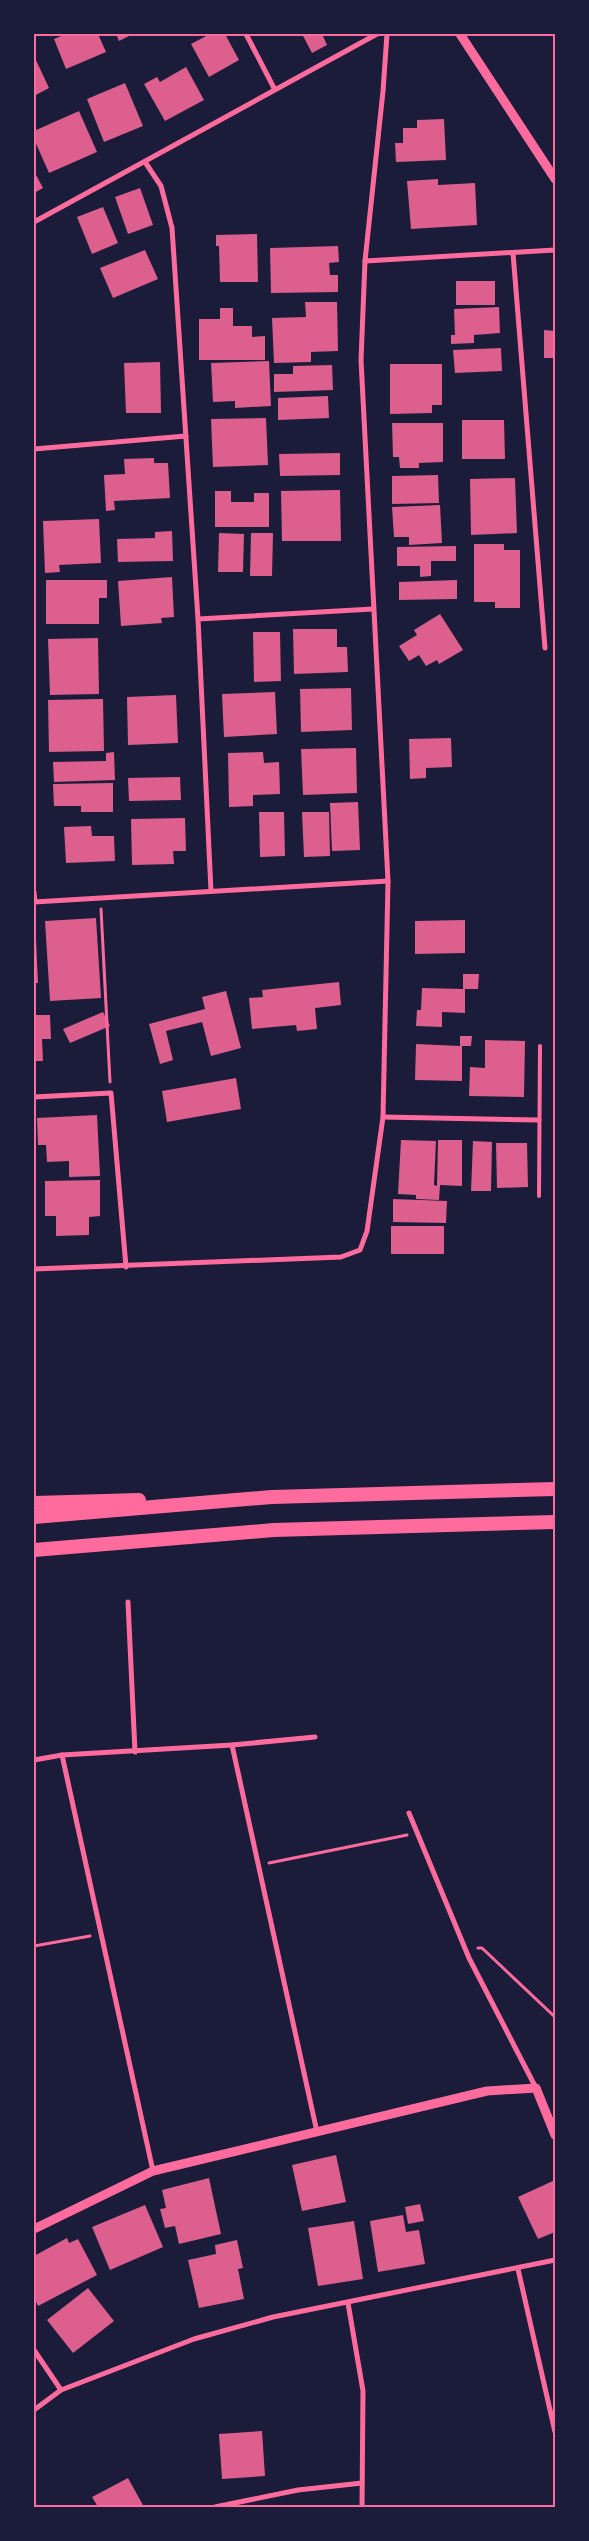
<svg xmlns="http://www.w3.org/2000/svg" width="589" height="2541" font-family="'PT Sans',sans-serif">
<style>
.building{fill:#dd5f8e}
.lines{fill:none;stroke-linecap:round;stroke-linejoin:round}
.path{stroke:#ff6b9d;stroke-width:3}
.service{stroke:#ff6b9d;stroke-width:4}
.minor{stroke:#ff6b9d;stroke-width:5}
.tertiary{stroke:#ff6b9d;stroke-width:9}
.trunk{stroke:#ff6b9d;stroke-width:14}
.neatline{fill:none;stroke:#ff6b9d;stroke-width:2}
</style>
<rect width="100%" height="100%" fill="#1b1b3a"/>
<!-- building -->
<g class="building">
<path d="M66,34H98L106,52L66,69L54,39Z"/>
<path d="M116,34H133L119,41Z"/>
<path d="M210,34H225L239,60L209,77L191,44Z"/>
<path d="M302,34H322L327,45L312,53Z"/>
<path d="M34,56L49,88L34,96Z"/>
<path d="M186,67L204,100L165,121L144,84L157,77L160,82Z"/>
<path d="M125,83L143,126L104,142L87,99Z"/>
<path d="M79,111L97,152L49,173L34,139V131Z"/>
<path d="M444,119L446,160L396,162L395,143H403V128H417V120Z"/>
<path d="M34,171L43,188L34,193Z"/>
<path d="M438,179V185L475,183L477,225L411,229L407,181Z"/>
<path d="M140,188L153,225L128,234L115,197Z"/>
<path d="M103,207L118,243L92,254L77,217Z"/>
<path d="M257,234L258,282H220L219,246H216V235Z"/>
<path d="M338,246L339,262L329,263L330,275H338V292L271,293L270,248Z"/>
<path d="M145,250L158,279L113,298L100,268Z"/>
<rect x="456" y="281" width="39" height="24"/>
<path d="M305,302H337L338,351L311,352V362L274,363L272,318L306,317Z"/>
<path d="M499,307L500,333L474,335V343L451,344V335H455L454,309Z"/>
<path d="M220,308H233V326H252V337L265,336V360H199V319H220Z"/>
<path d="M544,330L555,331V358H544Z"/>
<path d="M501,348L502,371L455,373L453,350Z"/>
<path d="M269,361L271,406L235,408V401L213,402L211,363Z"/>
<path d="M160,362L161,413H126L124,363Z"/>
<path d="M390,364H442V405H432V413L390,414Z"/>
<path d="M332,365L333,390L274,392V374H293V366Z"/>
<path d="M328,396L329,418L278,420V398Z"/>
<path d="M266,418L268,465L213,467L211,419Z"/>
<path d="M462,420H504L505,459H462Z"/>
<path d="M392,423H443V462L419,463V468H400L399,457H393Z"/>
<path d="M340,453V475L280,476L279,454Z"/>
<path d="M154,458V463H168L170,498L114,501L115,510L106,511L104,475L125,474L124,459Z"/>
<path d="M438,475L439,503L392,504V476Z"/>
<path d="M515,478L517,533L471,535L470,479Z"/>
<path d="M340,490L341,541H282L281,491Z"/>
<path d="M215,491H231V502H254V493H269V527H215Z"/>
<path d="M440,505L442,543L409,545V537H394L392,507Z"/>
<path d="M99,519L101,563L59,565L60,572L45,573L43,521Z"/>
<path d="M172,531L173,561L118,562L117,539L155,538V532Z"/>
<path d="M219,533L244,534L243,572H218Z"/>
<path d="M251,533H273L272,576H250Z"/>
<path d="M474,544H504V550H520V608H495V602H474Z"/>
<path d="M456,546V561H431V576L420,577V566H397V547Z"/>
<path d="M172,577L174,617L161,618L162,623L121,626L118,581Z"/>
<path d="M46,580H107V598H99V624H46Z"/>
<path d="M457,580V599L399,600V582Z"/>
<path d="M440,614L463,650L439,664L437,660L426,666L419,655L409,661L399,646L417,635L414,630Z"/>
<path d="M293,629H337V647H347L348,672L294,674Z"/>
<path d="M253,632H280L281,681L254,682Z"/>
<path d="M98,638L99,694L50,695L48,639Z"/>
<path d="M351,688L352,730L301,732L300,689Z"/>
<path d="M275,692L277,734L224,737L222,694Z"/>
<path d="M176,695L178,743L128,745L127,697Z"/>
<path d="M103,699L104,751L49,752L48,700Z"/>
<path d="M451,738L452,767L426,768V778L410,779L409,739Z"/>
<path d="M356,748L357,793L303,795L301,749Z"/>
<path d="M114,752L115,780L54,782L53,762L106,761V753Z"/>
<path d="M263,752L264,763L279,762L280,794L253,795V806L229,807L228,753Z"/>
<path d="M180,777L181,800L129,801L128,778Z"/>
<path d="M113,783V812H81V806H54L53,784Z"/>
<path d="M358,802L360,850L332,851L330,803Z"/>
<path d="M259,812H284L285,856L260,857Z"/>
<path d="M302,812H329L330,856L304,857Z"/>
<path d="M185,818L186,851H173L174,864L132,865L131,819Z"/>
<path d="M91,826L92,836H114L115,861L66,863L64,827Z"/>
<path d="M96,918L101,998L50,1001L45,921Z"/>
<path d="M465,920V953L415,954V921Z"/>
<path d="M34,939H36L38,983H34Z"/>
<path d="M463,974H479L478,989H465V1013L442,1012V1027L416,1026L417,1010H421L422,988L463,989Z"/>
<path d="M339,982L341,1005L315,1008L317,1029L297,1031L296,1025L252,1029L249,998L263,997L262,990Z"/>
<path d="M226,991L241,1048L211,1056L202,1022L166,1031L173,1060L160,1064L149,1024L205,1009L202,997Z"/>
<path d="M103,1012L110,1026L70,1043L63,1029Z"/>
<path d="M34,1015H50L51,1039H42L43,1061H34Z"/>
<path d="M460,1036H472L471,1046H462V1081L415,1080L416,1044L460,1046Z"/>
<path d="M485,1040L525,1041L524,1097L469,1096L470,1067L485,1068Z"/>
<path d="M236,1078L241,1109L167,1122L162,1091Z"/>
<path d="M97,1115L100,1176L69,1177V1161L47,1162L46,1145H38L37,1118Z"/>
<path d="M401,1140L436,1141L434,1185L437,1186L438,1140H462V1186L440,1185L439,1200L416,1199V1195L398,1194Z"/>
<path d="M473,1141L492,1142L491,1191H471Z"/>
<path d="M496,1143H527L528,1187L497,1188Z"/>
<path d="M100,1180V1216L89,1217V1235L56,1236V1216H45V1181Z"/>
<path d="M393,1199L447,1201L446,1223L393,1222Z"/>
<rect x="391" y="1226" width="53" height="28"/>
<path d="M336,2155L346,2202L302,2211L292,2165Z"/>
<path d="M209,2178L221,2234L179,2244L175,2226L165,2228L160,2209L166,2208L162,2190Z"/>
<path d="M555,2180V2232L538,2239L518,2197Z"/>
<path d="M420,2204L424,2221L408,2224L405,2207Z"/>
<path d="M145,2205L163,2247L110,2270L92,2227Z"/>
<path d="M403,2215L406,2232L419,2230L425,2264L378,2272L370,2221Z"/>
<path d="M354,2221L363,2279L318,2286L308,2228Z"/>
<path d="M67,2238L69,2243L78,2239L97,2275L38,2306L34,2297V2256Z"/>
<path d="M237,2240L243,2268L238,2269L244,2299L199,2308L188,2260L216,2254L215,2245Z"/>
<path d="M88,2288L114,2321L73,2353L47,2320Z"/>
<path d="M262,2431L265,2476L222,2479L219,2434Z"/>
<path d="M128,2478L144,2507H98L92,2497Z"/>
</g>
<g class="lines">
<!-- path -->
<g class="path">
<path d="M101,909L110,1082"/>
<path d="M269,1863L407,1835"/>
<path d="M34,1946L90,1936"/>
<path d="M478,1948H482L555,2017"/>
</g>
<!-- service -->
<path class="service" d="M539,1196L540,1046"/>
<!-- minor -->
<g class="minor">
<path d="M246,34L274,88"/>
<path d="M145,162L161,186L172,228L198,619L211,891"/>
<path d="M34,222L377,34"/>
<path d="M513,253L545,648"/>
<path d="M365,261L555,250"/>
<path d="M34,449L186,436"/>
<path d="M198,619L373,609"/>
<path d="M34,892L35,902"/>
<path d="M34,902L388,881"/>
<path d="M34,1097L111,1093L126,1267"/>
<path d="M383,1117L539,1120"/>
<path d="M34,1269L341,1257L360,1250L367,1231L383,1117L388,881L361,360L365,261L383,91L387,34"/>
<path d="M128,1602L135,1752"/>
<path d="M232,1745L317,2132"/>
<path d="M62,1755L153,2171"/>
<path d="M34,1760L62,1755L232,1745L315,1737"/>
<path d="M409,1813L469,1958L536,2088"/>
<path d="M518,2269L555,2432"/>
<path d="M348,2303L363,2391L362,2507"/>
<path d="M34,2350L61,2390"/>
<path d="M34,2410L61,2390L194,2339L273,2317L555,2260"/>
<path d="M215,2507L298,2490L362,2483"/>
</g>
<!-- tertiary -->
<g class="tertiary">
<path d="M460,34L555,179"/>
<path d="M34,2229L153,2171L487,2091L536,2088L555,2135"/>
</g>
<!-- trunk -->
<g class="trunk">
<path d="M34,1503L139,1500"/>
<path d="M34,1517L272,1497L555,1489"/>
<path d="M34,1550L274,1530L555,1522"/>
</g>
</g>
<!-- border -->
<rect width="589" height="2541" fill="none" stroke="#1b1b3a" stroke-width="70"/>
<rect x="35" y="35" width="519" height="2471" class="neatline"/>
</svg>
